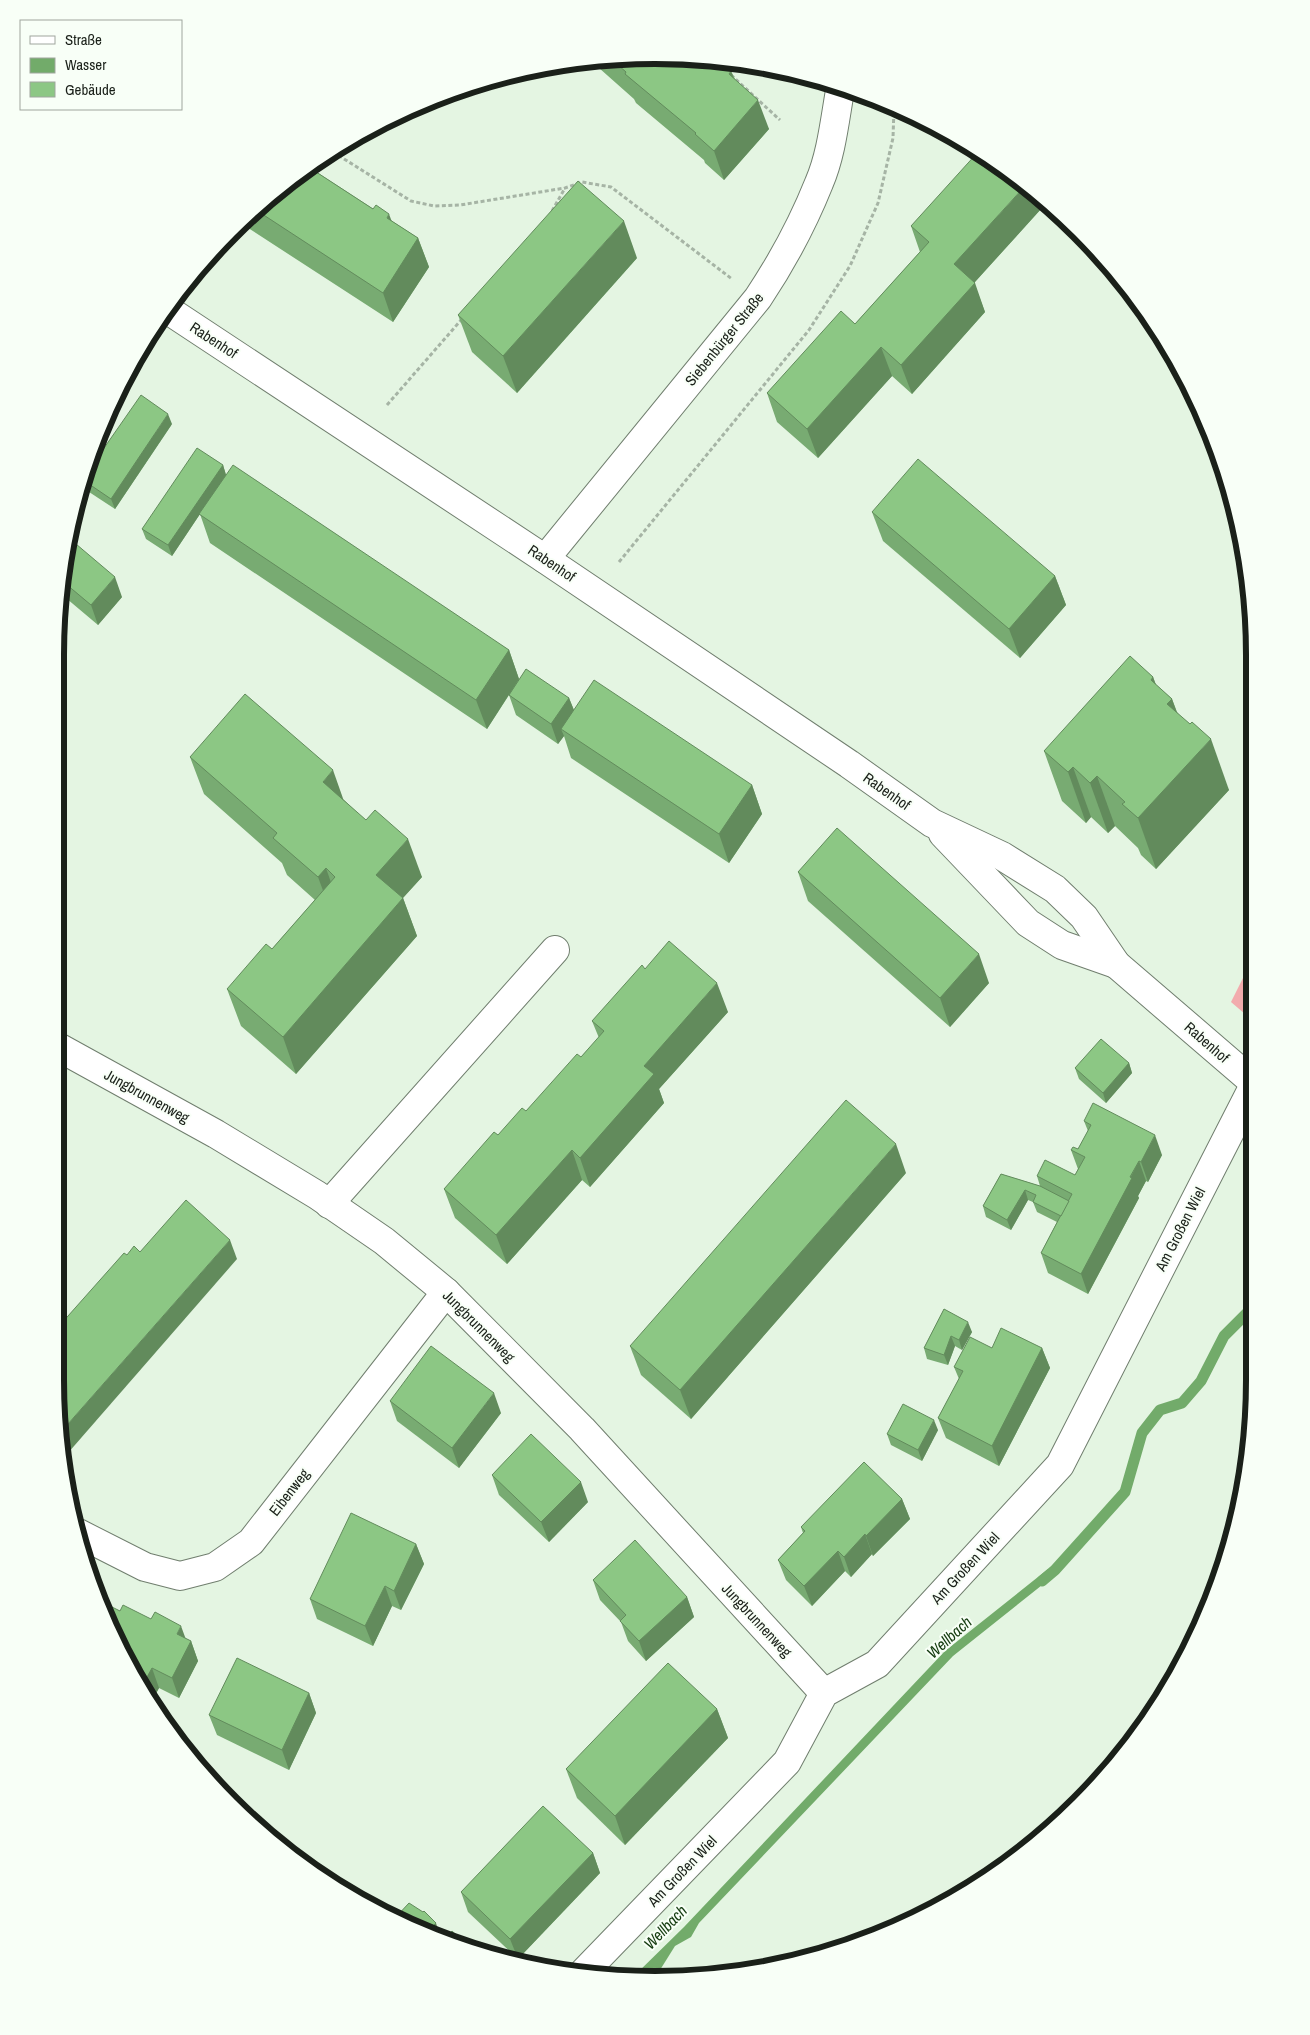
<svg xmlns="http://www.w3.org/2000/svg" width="1310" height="2035" font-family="'Archivo Narrow',sans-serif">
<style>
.green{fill:#f2abad}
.water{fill:#72ab6a}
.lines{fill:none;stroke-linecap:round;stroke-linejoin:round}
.stream{stroke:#72ab6a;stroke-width:11}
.minor-casing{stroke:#707e6e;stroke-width:30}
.path{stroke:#a6b4a5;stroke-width:3;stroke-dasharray:4 2.5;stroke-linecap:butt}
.minor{stroke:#fff;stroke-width:28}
.wall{fill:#78ab72}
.shaded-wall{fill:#628b5c}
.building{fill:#8cc784;stroke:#628b5c}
.labels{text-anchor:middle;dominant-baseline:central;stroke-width:4;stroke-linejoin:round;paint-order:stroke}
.street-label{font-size:15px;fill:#1a2019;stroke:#f8fff7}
.water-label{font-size:16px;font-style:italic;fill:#143b0f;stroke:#f8fff7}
.rim{fill:none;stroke:#1a2019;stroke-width:6}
</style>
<rect width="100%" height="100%" fill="#e4f5e2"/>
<!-- green -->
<g class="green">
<path d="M1212,439L1235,500L1252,608Z"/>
<path d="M1252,960V1020L1231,1002Z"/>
</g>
<!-- water -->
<path class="water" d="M1048,1569L1056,1574L953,1656L699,1923L691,1937L675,1946L660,1970L651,1978H632L684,1927L945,1651Z"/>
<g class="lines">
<!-- stream -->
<path class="stream" d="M1042,1581L1055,1570L1125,1492L1142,1433L1160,1410L1182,1403L1201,1381L1224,1336L1251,1309"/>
<!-- minor casing -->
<g class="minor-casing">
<g id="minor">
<path d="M168,310L545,559L849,764L932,823L1002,856L1055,889L1084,917L1116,964L1252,1081"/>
<path d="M545,559L758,298C782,262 803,223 819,183C832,153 835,117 841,85"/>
<path d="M943,834L1028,923L1062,945L1116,964"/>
<path d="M60,1048L216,1134L317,1195L384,1241L446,1292L582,1429L824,1693"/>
<path d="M329,1204L555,950"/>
<path d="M78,1533L145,1567L180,1576L215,1567L251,1542L446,1292"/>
<path d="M584,1972L787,1762L824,1693L877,1664L1060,1465L1252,1089"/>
</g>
</g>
<!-- path -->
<g class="path">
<path d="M731,75L780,120"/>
<path d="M333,152L411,201L434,206L460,205L565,188L582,182L611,187L732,279"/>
<path d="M552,211L565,188"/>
<path d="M387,405L462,319"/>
<path d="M619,562L809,330L850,266L878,203L893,138L894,108"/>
</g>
<!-- minor -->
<use href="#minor" class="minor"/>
</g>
<!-- wall -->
<g class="wall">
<path d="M615,56L716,63L731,71L735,79L769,129L724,180L705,163L704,160L636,103L634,99L590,60Z"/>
<path d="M312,165L315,171L418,238L429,267L393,322L242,224L290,179Z"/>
<path d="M1041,209L974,283L985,312L912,394L892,376L818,458L777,422L767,393L855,324L920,252L911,226Z"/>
<path d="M637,258L517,393L472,352L458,315Z"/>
<path d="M172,424L115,509L86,490L85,486L88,471Z"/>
<path d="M223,465L226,475L509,650L519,679L569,698L574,710L752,785L762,814L729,863L571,758L564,736L558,744L516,715L509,695L487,729L210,543L200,514L172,556L146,539L142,529Z"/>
<path d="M872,512L1055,576L1066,605L1020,658L883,541Z"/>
<path d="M60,576L122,597L98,625L60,593Z"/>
<path d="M1153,677L1156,685L1172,699L1177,712L1229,790L1156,869L1141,855L1138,848L1115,826L1108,833L1091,817L1086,823L1062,801L1044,751Z"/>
<path d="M190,757L344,800L422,877L403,898L417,936L296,1074L241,1026L227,989L272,949L315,900L287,875L282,863L204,794Z"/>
<path d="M798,872L989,983L950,1027L808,901Z"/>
<path d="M645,969L728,1012L659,1089L664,1103L590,1187L582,1180L507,1264L455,1218L444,1189L498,1135L526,1111L581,1057L599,1038L592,1021Z"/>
<path d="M1129,1063L1132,1073L1106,1103L1079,1079L1075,1068Z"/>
<path d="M1084,1121L1162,1155L1148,1182L1146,1181L1138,1196L1139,1198L1088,1294L1048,1273L1041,1253L1057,1222L1037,1212L1033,1202L1028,1200L1011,1230L986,1217L983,1206L1001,1174L1040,1186L1037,1176L1075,1175L1078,1169L1071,1150L1078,1149L1088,1131Z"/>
<path d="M906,1173L691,1419L641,1375L630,1346Z"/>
<path d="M944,1309L972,1332L962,1350L955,1346L948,1365L927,1359L924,1348Z"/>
<path d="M1042,1348L1050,1368L999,1466L946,1438L938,1418L959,1379L954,1367Z"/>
<path d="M390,1401L501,1413L459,1468L397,1421Z"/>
<path d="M938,1430L922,1461L891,1445L887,1434Z"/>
<path d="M492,1475L588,1502L549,1542L499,1495Z"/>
<path d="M902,1499L910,1519L873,1556L872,1554L851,1577L845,1571L812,1606L786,1580L778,1560L803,1533L801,1527Z"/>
<path d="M416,1544L424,1564L401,1610L392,1606L373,1646L317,1619L310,1599Z"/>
<path d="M593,1580L687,1597L694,1617L646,1661L628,1641L621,1622L600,1600Z"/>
<path d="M104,1607L120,1611L191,1641L198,1661L179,1698L159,1688L153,1699L147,1696Z"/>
<path d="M309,1693L316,1713L289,1770L217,1735L209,1715Z"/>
<path d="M717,1709L728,1738L625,1845L577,1798L566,1769Z"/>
<path d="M593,1853L600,1873L518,1959L468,1912L461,1892Z"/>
</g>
<!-- shaded-wall -->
<g class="shaded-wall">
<path d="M731,71L742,100L729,74Z"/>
<path d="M758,100L769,129L724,180L714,151Z"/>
<path d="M312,165L323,194L310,168Z"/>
<path d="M1025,186L1035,193L1041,209L965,293L954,264Z"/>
<path d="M389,214L400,243L387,218Z"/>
<path d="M624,221L637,258L517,393L503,356Z"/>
<path d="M418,238L429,267L393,322L383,293Z"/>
<path d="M975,283L985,312L912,394L901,365Z"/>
<path d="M881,347L892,376L818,458L807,429Z"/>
<path d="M168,414L172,424L115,509L111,499Z"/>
<path d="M223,465L226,475L172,556L168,545Z"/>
<path d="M1055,576L1066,605L1020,658L1009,629Z"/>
<path d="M115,577L122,597L98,625L91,605Z"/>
<path d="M509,650L519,679L487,729L476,700Z"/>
<path d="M1153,677L1172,727L1151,680Z"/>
<path d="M569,698L577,718L561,729L564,736L558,744L551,724Z"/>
<path d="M1172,699L1190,749L1167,704Z"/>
<path d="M1211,739L1229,790L1156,869L1138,818Z"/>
<path d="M1073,767L1091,817L1086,823L1068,772Z"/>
<path d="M333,770L346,807L323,782Z"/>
<path d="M1097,776L1115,826L1108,833L1090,783Z"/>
<path d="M752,785L762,814L729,863L719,834Z"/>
<path d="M408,839L422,877L390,912L376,875Z"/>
<path d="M326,868L339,906L332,915L318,877Z"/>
<path d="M403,898L417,936L296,1074L283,1037Z"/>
<path d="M979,954L989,983L950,1027L940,998Z"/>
<path d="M717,983L728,1012L659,1089L664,1103L590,1187L580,1158L644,1066Z"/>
<path d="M1129,1063L1132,1073L1106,1103L1103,1093Z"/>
<path d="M1155,1135L1162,1155L1148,1182L1141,1162Z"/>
<path d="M896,1144L906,1173L691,1419L680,1390Z"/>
<path d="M572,1150L582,1180L507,1264L496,1235Z"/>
<path d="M1139,1161L1146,1181L1138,1196L1139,1198L1088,1294L1081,1274Z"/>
<path d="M1025,1190L1028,1200L1011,1230L1007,1220Z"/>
<path d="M230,1240L237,1259L61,1461L60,1433Z"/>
<path d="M968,1322L972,1332L962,1350L959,1340Z"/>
<path d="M951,1336L955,1346L948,1365L944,1355Z"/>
<path d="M1042,1348L1050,1368L999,1466L992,1446Z"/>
<path d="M494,1393L501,1413L459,1468L452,1448Z"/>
<path d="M934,1420L938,1430L922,1461L918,1450Z"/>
<path d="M581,1482L588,1502L549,1542L541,1522Z"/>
<path d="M902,1499L910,1519L873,1556L866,1536Z"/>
<path d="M865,1534L872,1554L851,1577L844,1557Z"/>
<path d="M416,1544L424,1564L401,1610L394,1591Z"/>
<path d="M838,1551L845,1571L812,1606L804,1586Z"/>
<path d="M385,1586L392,1606L373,1646L365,1626Z"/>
<path d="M687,1597L694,1617L646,1661L639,1641Z"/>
<path d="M181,1626L188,1645L191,1641L198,1661L179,1698L172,1678L177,1634Z"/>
<path d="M152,1668L159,1688L153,1699L146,1679Z"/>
<path d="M309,1693L316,1713L289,1770L282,1750Z"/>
<path d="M717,1709L728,1738L625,1845L615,1816Z"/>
<path d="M593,1853L600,1873L518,1959L510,1939Z"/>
<path d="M436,1923L439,1933L436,1936L427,1932Z"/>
</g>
<!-- building -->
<g class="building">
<path d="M615,56L712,59L716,63L719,60L731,71L729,74L758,100L714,151L695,134L696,133L625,74L626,72L609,57Z"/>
<path d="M978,152L1025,186L954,264L975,283L901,365L881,347L807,429L767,393L841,311L855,324L929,242L911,226Z"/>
<path d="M312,165L310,168L373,209L376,205L389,214L387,218L418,238L383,293L256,210L290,179Z"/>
<path d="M578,181L624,221L503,356L458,315Z"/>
<path d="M141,395L168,414L111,499L86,482L88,471Z"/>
<path d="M197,448L223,465L168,545L142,529Z"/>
<path d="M918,459L1055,576L1009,629L872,512Z"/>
<path d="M233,465L509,650L476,700L199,514Z"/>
<path d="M76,544L115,577L91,605L60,579L65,557Z"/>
<path d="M1130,656L1153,677L1151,680L1172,699L1167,704L1190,724L1192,722L1211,739L1138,818L1122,804L1125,802L1097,776L1090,783L1073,767L1068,772L1044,751Z"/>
<path d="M526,669L569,698L551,724L509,695Z"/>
<path d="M594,680L752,785L719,834L561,729Z"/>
<path d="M245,694L333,770L323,782L366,820L375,810L408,839L376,875L403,898L283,1037L227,989L266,944L272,949L335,877L326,868L318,877L273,838L277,833L190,757Z"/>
<path d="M837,828L979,954L940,998L798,872Z"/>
<path d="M669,941L717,983L644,1066L654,1074L580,1158L572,1150L496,1235L444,1189L494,1132L498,1135L522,1108L526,1111L577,1054L581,1057L604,1031L592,1021L642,965L645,969Z"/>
<path d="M1101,1039L1129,1063L1103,1093L1075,1068Z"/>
<path d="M846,1100L896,1144L680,1390L630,1346Z"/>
<path d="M1093,1103L1155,1135L1141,1162L1139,1161L1130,1177L1132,1178L1081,1274L1041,1253L1072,1194L1037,1176L1045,1160L1075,1175L1085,1157L1071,1150L1073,1147L1078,1149L1091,1125L1084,1121Z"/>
<path d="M1001,1174L1040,1186L1069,1201L1061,1216L1033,1202L1036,1195L1025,1190L1007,1220L983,1206Z"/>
<path d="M186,1200L230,1240L60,1433V1325L124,1253L127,1255L134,1246L140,1252Z"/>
<path d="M944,1309L968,1322L959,1340L951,1336L944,1355L924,1348Z"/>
<path d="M1001,1328L1042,1348L992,1446L938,1418L963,1371L954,1367L970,1337L992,1348Z"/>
<path d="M431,1346L494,1393L452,1448L390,1401Z"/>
<path d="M903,1404L934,1420L918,1450L887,1434Z"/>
<path d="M531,1434L581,1482L541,1522L492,1475Z"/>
<path d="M864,1462L902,1499L866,1536L865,1534L844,1557L838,1551L804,1586L778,1560L805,1531L801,1527Z"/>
<path d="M351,1513L416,1544L394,1591L385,1586L365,1626L310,1599Z"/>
<path d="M635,1540L687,1597L639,1641L620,1621L626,1615L593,1580Z"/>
<path d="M106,1604L120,1611L123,1605L151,1619L155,1612L181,1626L177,1634L191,1641L172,1678L152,1668L146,1679L137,1674L104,1607Z"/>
<path d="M237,1658L309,1693L282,1750L209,1715Z"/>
<path d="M668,1663L717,1709L615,1816L566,1769Z"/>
<path d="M543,1806L593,1853L510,1939L461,1892Z"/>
<path d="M409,1903L423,1912L424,1911L436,1923L427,1932L421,1929L418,1927V1928L395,1918Z"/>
<path d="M452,1931L473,1950L462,1948L444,1940Z"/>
</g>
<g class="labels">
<!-- street labels -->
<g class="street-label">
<text transform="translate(724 339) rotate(-51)">Siebenbürger Straße</text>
<text transform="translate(214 340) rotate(33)">Rabenhof</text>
<text transform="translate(552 563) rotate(34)">Rabenhof</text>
<text transform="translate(887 791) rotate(35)">Rabenhof</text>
<text transform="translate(1207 1042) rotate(41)">Rabenhof</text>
<text transform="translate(147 1096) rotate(29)">Jungbrunnenweg</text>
<text transform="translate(1180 1229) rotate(-63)">Am Großen Wiel</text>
<text transform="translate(479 1326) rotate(45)">Jungbrunnenweg</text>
<text transform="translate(289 1492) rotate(-52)">Eibenweg</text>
<text transform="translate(965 1568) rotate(-47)">Am Großen Wiel</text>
<text transform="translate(757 1620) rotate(47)">Jungbrunnenweg</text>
<text transform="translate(682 1871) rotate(-46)">Am Großen Wiel</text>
</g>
<!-- water labels -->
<g class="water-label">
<text transform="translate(949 1637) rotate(-42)">Wellbach</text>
<text transform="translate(665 1927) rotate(-46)">Wellbach</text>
</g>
</g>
<!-- crop -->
<path d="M0 0H1310V2035H0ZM655 64H655A591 591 0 0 1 1246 655V1380A591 591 0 0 1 655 1971H655A591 591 0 0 1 64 1380V655A591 591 0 0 1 655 64Z" fill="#f8fff7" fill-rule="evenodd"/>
<path class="rim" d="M655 64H655A591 591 0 0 1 1246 655V1380A591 591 0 0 1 655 1971H655A591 591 0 0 1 64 1380V655A591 591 0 0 1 655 64Z"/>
<!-- legend -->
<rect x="20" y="20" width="162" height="90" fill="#f8fff7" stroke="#9fa69e"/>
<rect x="30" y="36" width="25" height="8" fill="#ffffff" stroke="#9fa69e"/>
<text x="65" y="45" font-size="15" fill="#1a2019">Straße</text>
<rect x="30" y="58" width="25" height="15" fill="#72ab6a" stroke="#9fa69e"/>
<text x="65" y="70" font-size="15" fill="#1a2019">Wasser</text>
<rect x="30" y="82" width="25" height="15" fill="#8cc784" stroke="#9fa69e"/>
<text x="65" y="95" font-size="15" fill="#1a2019">Gebäude</text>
</svg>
